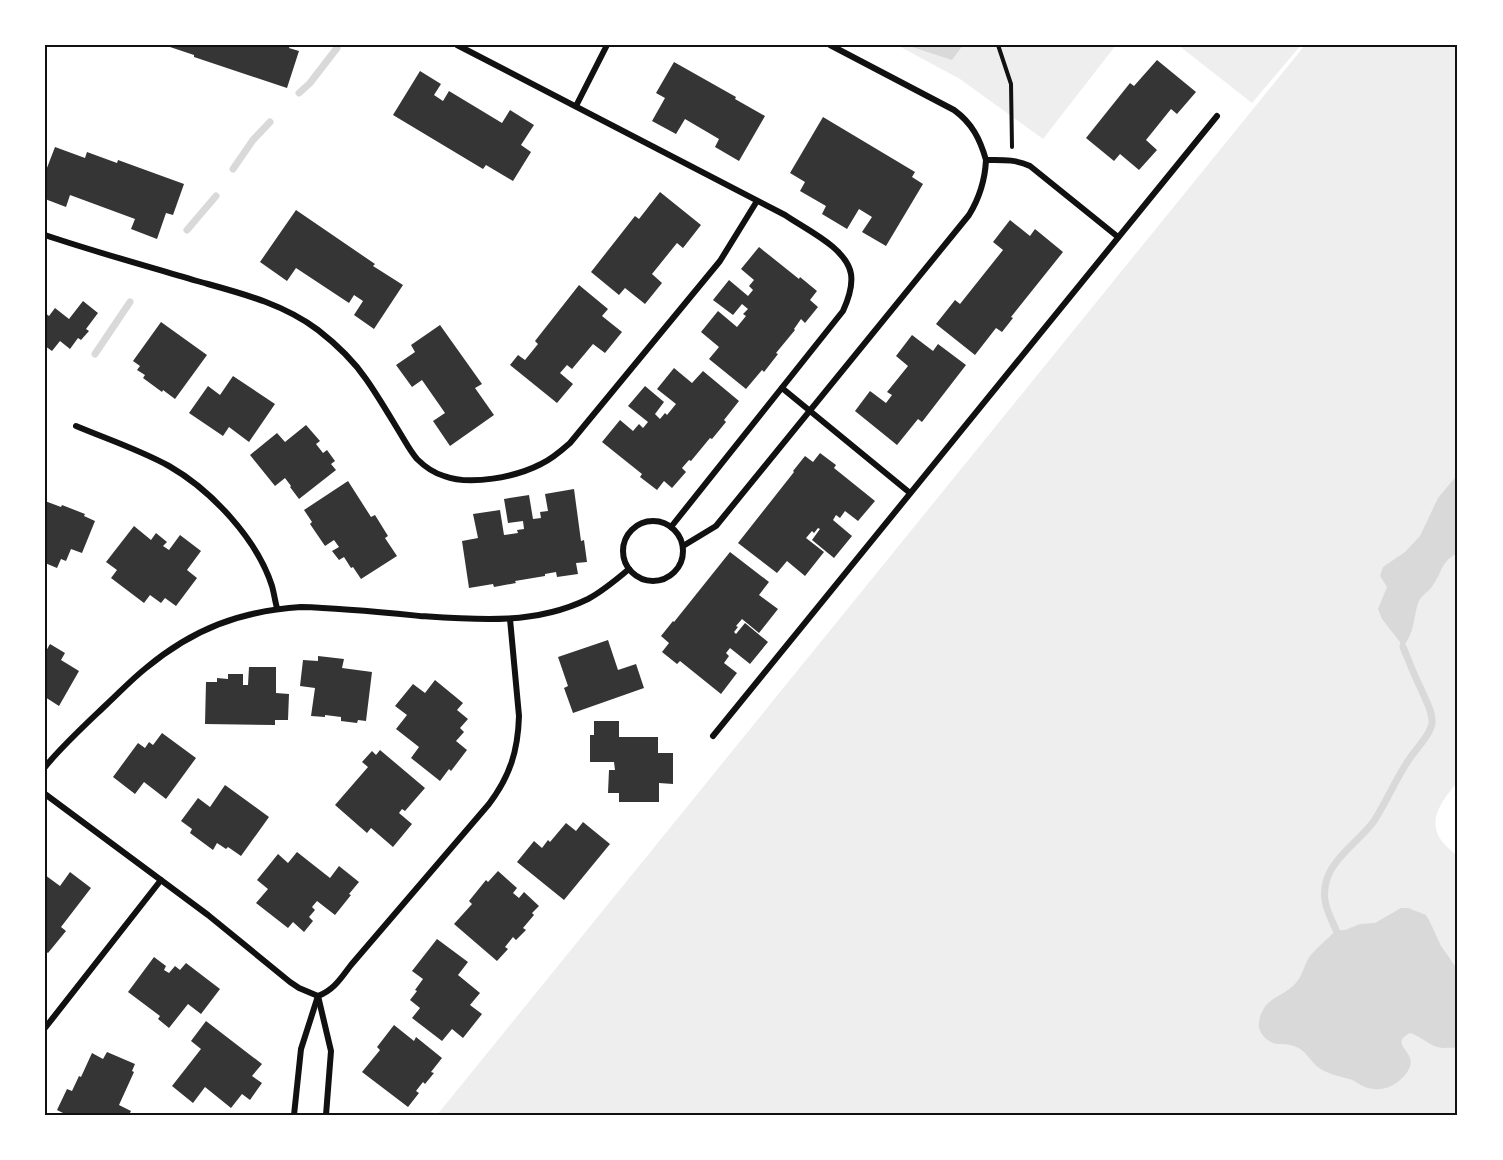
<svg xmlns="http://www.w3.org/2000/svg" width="1503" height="1160" font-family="'PT Sans',sans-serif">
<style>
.green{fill:#eee}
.water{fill:#d9d9d9}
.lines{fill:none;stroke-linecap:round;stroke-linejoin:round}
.stream{stroke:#d9d9d9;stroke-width:7}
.building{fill:#353535}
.path{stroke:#111;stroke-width:4}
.minor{stroke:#111;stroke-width:6}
.neatline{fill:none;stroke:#111;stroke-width:2}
</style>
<rect width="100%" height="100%" fill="#fff"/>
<!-- green -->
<g class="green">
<path d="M897,45H1116L1043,139L960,79Z"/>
<path d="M1178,45H1301L1252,103Z"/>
<path d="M1305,45H1458V781C1445,798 1426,818 1441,840C1445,846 1452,851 1458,857V1115H437Z"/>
</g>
<!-- water -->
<g class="water">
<path d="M906,45H963L952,60Z"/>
<path d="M1458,474V553C1441,561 1443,571 1433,585C1429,592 1421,595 1418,603C1413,620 1415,631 1403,647L1400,645V642L1382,619L1378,609L1387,587L1380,576L1383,567L1405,552L1420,536L1438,498Z"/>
<path d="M1401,908H1408L1426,915L1430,922L1441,946L1458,970V1048C1451,1047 1444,1049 1437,1047C1428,1044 1420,1036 1410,1033C1393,1042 1406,1047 1410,1058C1414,1069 1400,1082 1391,1086C1384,1090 1372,1090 1365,1087C1359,1085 1355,1080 1349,1079C1338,1076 1328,1074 1319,1068C1311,1062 1308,1054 1300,1049C1288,1042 1283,1046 1273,1043C1265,1040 1257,1031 1259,1022C1263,997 1282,998 1295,984C1303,976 1304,964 1310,956C1318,946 1328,939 1336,930H1345L1360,924L1375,923Z"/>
</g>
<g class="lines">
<!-- stream -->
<g class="stream">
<path d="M299,93L310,83L337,48"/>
<path d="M233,169L253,140L270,122"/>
<path d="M187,230L216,196"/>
<path d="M95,354L130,302"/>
<path d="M1336,930C1332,920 1326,910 1325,900C1320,864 1356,846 1374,821C1387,801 1396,778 1410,758C1416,749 1431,734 1432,723C1433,712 1425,699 1421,689C1414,675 1409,661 1403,647"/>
</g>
</g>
<!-- building -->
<g class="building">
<path d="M164,45H290L289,48L299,51L287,88L194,57V55Z"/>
<path d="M1157,60L1196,92L1177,114L1171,109L1146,140L1157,150L1139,170L1120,154L1114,161L1086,138L1130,83L1134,86Z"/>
<path d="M674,62L736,97L735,99L765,116L739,161L715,147L719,139L685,119L676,134L652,121L665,98L656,93Z"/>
<path d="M420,71L441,84L434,95L443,101L449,91L502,123L510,110L534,125L521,145L531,152L513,181L486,165L483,169L393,115Z"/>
<path d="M823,117L915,172L912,177L923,184L886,246L862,232L872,217L859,209L847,229L822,214L826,206L800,191L805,182L790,173Z"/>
<path d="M55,147L85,158L87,152L117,163L118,160L184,184L173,215L166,213L157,239L131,229L135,219L70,195L66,207L45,199V173Z"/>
<path d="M660,192L701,225L683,248L677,243L652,274L662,283L645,304L625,288L619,295L591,272L635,216L639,219Z"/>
<path d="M296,210L375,264L373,266L403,285L374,329L354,315L363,301L354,295L349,303L296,268L287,281L260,262Z"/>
<path d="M1010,220L1030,236L1035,229L1063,252L1011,317L1013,318L1002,332L996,328L975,355L936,324L955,300L960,304L1003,250L993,242Z"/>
<path d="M759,247L799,279L800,277L817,291L810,300L818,307L805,323L801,319L794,329L795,330L776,353L778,354L764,372L762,370L746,389L709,359L719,347L701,332L718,311L737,327L746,316L743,314L748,309L742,304L733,315L713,300L729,280L748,296L753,290L749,286L754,280L741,269Z"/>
<path d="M579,285L608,309L602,316L622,332L605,353L593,344L572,369L567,365L560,373L573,384L557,403L510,365L518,355L525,360L538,344L535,341Z"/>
<path d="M83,301L98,313L86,329L89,331L81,340L78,338L70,349L60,341L52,351L45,346V313L49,316L55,308L69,319Z"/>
<path d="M161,322L207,355L175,399L163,390L162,392L143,378L145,375L137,370L140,366L133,361Z"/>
<path d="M440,325L482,384L475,388L494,415L450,446L433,421L445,413L422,380L412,387L396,365L415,352L411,345Z"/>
<path d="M912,335L933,351L938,344L966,365L922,422L918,419L897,445L855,411L870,391L886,403L892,395L887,392L908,366L896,356Z"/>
<path d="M674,368L692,383L703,371L739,401L724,420L726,422L712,439L710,438L691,461L689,460L682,468L686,472L672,488L664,481L657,490L640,477L642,474L602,442L620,420L633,431L639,424L643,428L648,422L628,406L645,386L664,402L655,414L660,419L665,413L667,415L676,404L657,389Z"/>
<path d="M233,376L275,404L249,442L229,427L223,436L189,413L208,386L220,395Z"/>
<path d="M306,425L320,441L316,444L323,453L327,450L335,461L331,464L336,470L299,499L290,487L291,486L285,478L275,486L250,455L277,433L285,442Z"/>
<path d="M820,453L836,465L834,468L875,501L858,521L845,511L840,518L836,515L833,520L852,536L834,558L812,540L820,529L818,528L814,533L812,531L806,538L824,552L805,576L787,561L777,573L738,543L794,472L793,471L805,456L813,462Z"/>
<path d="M348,481L371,517L375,515L388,536L385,538L397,556L361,579L353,567L351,568L344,557L339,560L332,551L339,547L334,540L325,546L310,524L312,522L304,510Z"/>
<path d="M574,489L581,541L584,540L587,562L576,563L578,574L557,577L556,572L545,574V576L515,581L516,583L494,587L493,584L469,588L462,541L478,538L473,514L500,510L504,535L518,533L517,530L524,529L523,521L508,523L504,499L529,495L533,519L541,518L540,512L548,511L545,494Z"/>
<path d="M45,501L61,507L62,505L85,514L84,516L95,521L82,553L71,549L66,561L61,559L57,568L45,563Z"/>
<path d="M134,526L151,540L156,533L167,542L163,546L169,550L180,535L201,551L187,570L197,578L176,606L165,598L161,603L150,595L144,603L111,578L117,570L106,562Z"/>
<path d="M730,552L769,582L759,595L778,609L759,633L742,619L736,626L738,627L734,632L736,634L745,623L768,642L750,664L730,648L726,653L729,656L724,663L737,673L721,694L680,661L677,664L662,652L669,643L661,636L673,621L674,622Z"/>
<path d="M608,640L618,670L636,664L644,688L573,713L564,688L568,686L558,657Z"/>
<path d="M50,644L65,653L61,660L79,671L59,706L45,697V651H46Z"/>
<path d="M318,656L344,659L342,668L372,672L366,721L358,720L357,723L341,721V717L325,715V717L311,716L315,688L300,686L303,660L318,661Z"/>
<path d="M249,667H276V693L289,694L288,720H275V725L205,724L206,682H217V678L228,679V674H243V685H248Z"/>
<path d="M435,680L463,703L457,710L468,719L460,728L464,732L456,741L467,750L451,771L449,769L440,781L411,758L419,747L396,729L407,715L395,706L413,684L425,693Z"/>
<path d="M594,721H619V737H658V753H673V784L659,783V802H619V793H608L609,770H615L614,762H590V735H594Z"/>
<path d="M162,733L196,758L166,799L144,782L135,794L113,777L138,743L145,748L149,742L153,745Z"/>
<path d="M380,750L425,788L405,811L402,809L399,813L412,824L393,847L371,828L367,833L335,805L368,767L362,762L372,751L376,755Z"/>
<path d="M225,785L269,817L241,856L228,847L226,849L217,843L213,850L190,833L192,829L181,821L198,798L210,807Z"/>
<path d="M583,822L610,844L564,900L517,862L534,841L542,848L548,840L550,842L566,823L576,831Z"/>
<path d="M297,852L330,878L339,866L359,882L349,894L351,895L335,915L317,901L312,907L315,910L309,917L313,921L304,932L293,922L288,928L256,903L268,889L257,880L278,854L288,863Z"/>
<path d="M498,871L517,888L513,893L519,898L524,892L539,906L532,913L534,915L523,928L526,930L516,940L513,937L505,947L508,949L497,961L454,924L472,904L469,901L486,880L488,882Z"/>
<path d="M70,872L91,888L61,927L66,931L48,953L45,951V875L60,886Z"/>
<path d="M437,939L468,962L458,975L480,993L470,1005L482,1014L463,1038L452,1029L442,1041L412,1018L420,1008L410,1000L417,991L415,990L423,979L412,971Z"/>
<path d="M154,957L166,966L164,970L169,973L175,966L180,970L186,963L220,989L201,1014L188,1004L169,1028L158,1019L160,1016L128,992Z"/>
<path d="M206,1021L262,1064L252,1076L262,1083L250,1100L242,1094L231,1108L205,1087L193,1103L172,1086L201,1049L191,1041Z"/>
<path d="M394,1025L414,1041L416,1037L442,1058L431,1072L434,1073L425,1084L423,1082L416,1091L419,1093L408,1107L362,1072L380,1050L377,1047Z"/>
<path d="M107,1052L135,1064L132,1071L134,1072L119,1105L131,1111L129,1115H67L57,1110L67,1089L72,1091L79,1076L81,1077L92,1053L103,1059Z"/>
</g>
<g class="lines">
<!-- path -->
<path class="path" d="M998,45L1011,84L1012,147"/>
<!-- minor -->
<g class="minor">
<path d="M457,45L785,215C805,229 847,248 851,274C853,287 848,300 843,311L671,527"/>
<path d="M830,45L954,110C972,123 980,139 986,160C1002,160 1015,159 1030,166L1118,237"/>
<path d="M576,106L607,45"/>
<path d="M45,235C95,252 147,266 197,281C240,293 282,303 318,330C336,344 353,360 366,379C378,396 389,415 400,433C405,441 410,451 417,459C425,467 434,473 444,476C470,486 516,477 541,464C552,459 561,451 570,443L720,261L757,201"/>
<path d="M782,388L910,493"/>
<path d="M76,426C107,439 140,450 169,466C211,490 257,539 272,586C274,593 275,601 277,608"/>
<circle cx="653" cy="551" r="30"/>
<path d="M683,546L716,526L969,215C980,197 985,181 986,160"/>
<path d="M713,736L1217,116"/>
<path d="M45,767C63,745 85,725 106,705C119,693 132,679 146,668C193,629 240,611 301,607C341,608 380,612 420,616C477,620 535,625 588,599C603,591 616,580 629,569"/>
<path d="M45,794L208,915L290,982L299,988L318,996"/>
<path d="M318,996C334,990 341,978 351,965L489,804C510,776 518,751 519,716L510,619"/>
<path d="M318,996L331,1051L326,1115"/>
<path d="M45,1028L161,880"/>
<path d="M294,1115L301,1049L318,996"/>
</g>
</g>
<!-- border -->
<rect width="1503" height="1160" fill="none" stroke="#ffffff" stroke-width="93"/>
<rect x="46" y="46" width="1410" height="1068" class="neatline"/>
</svg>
